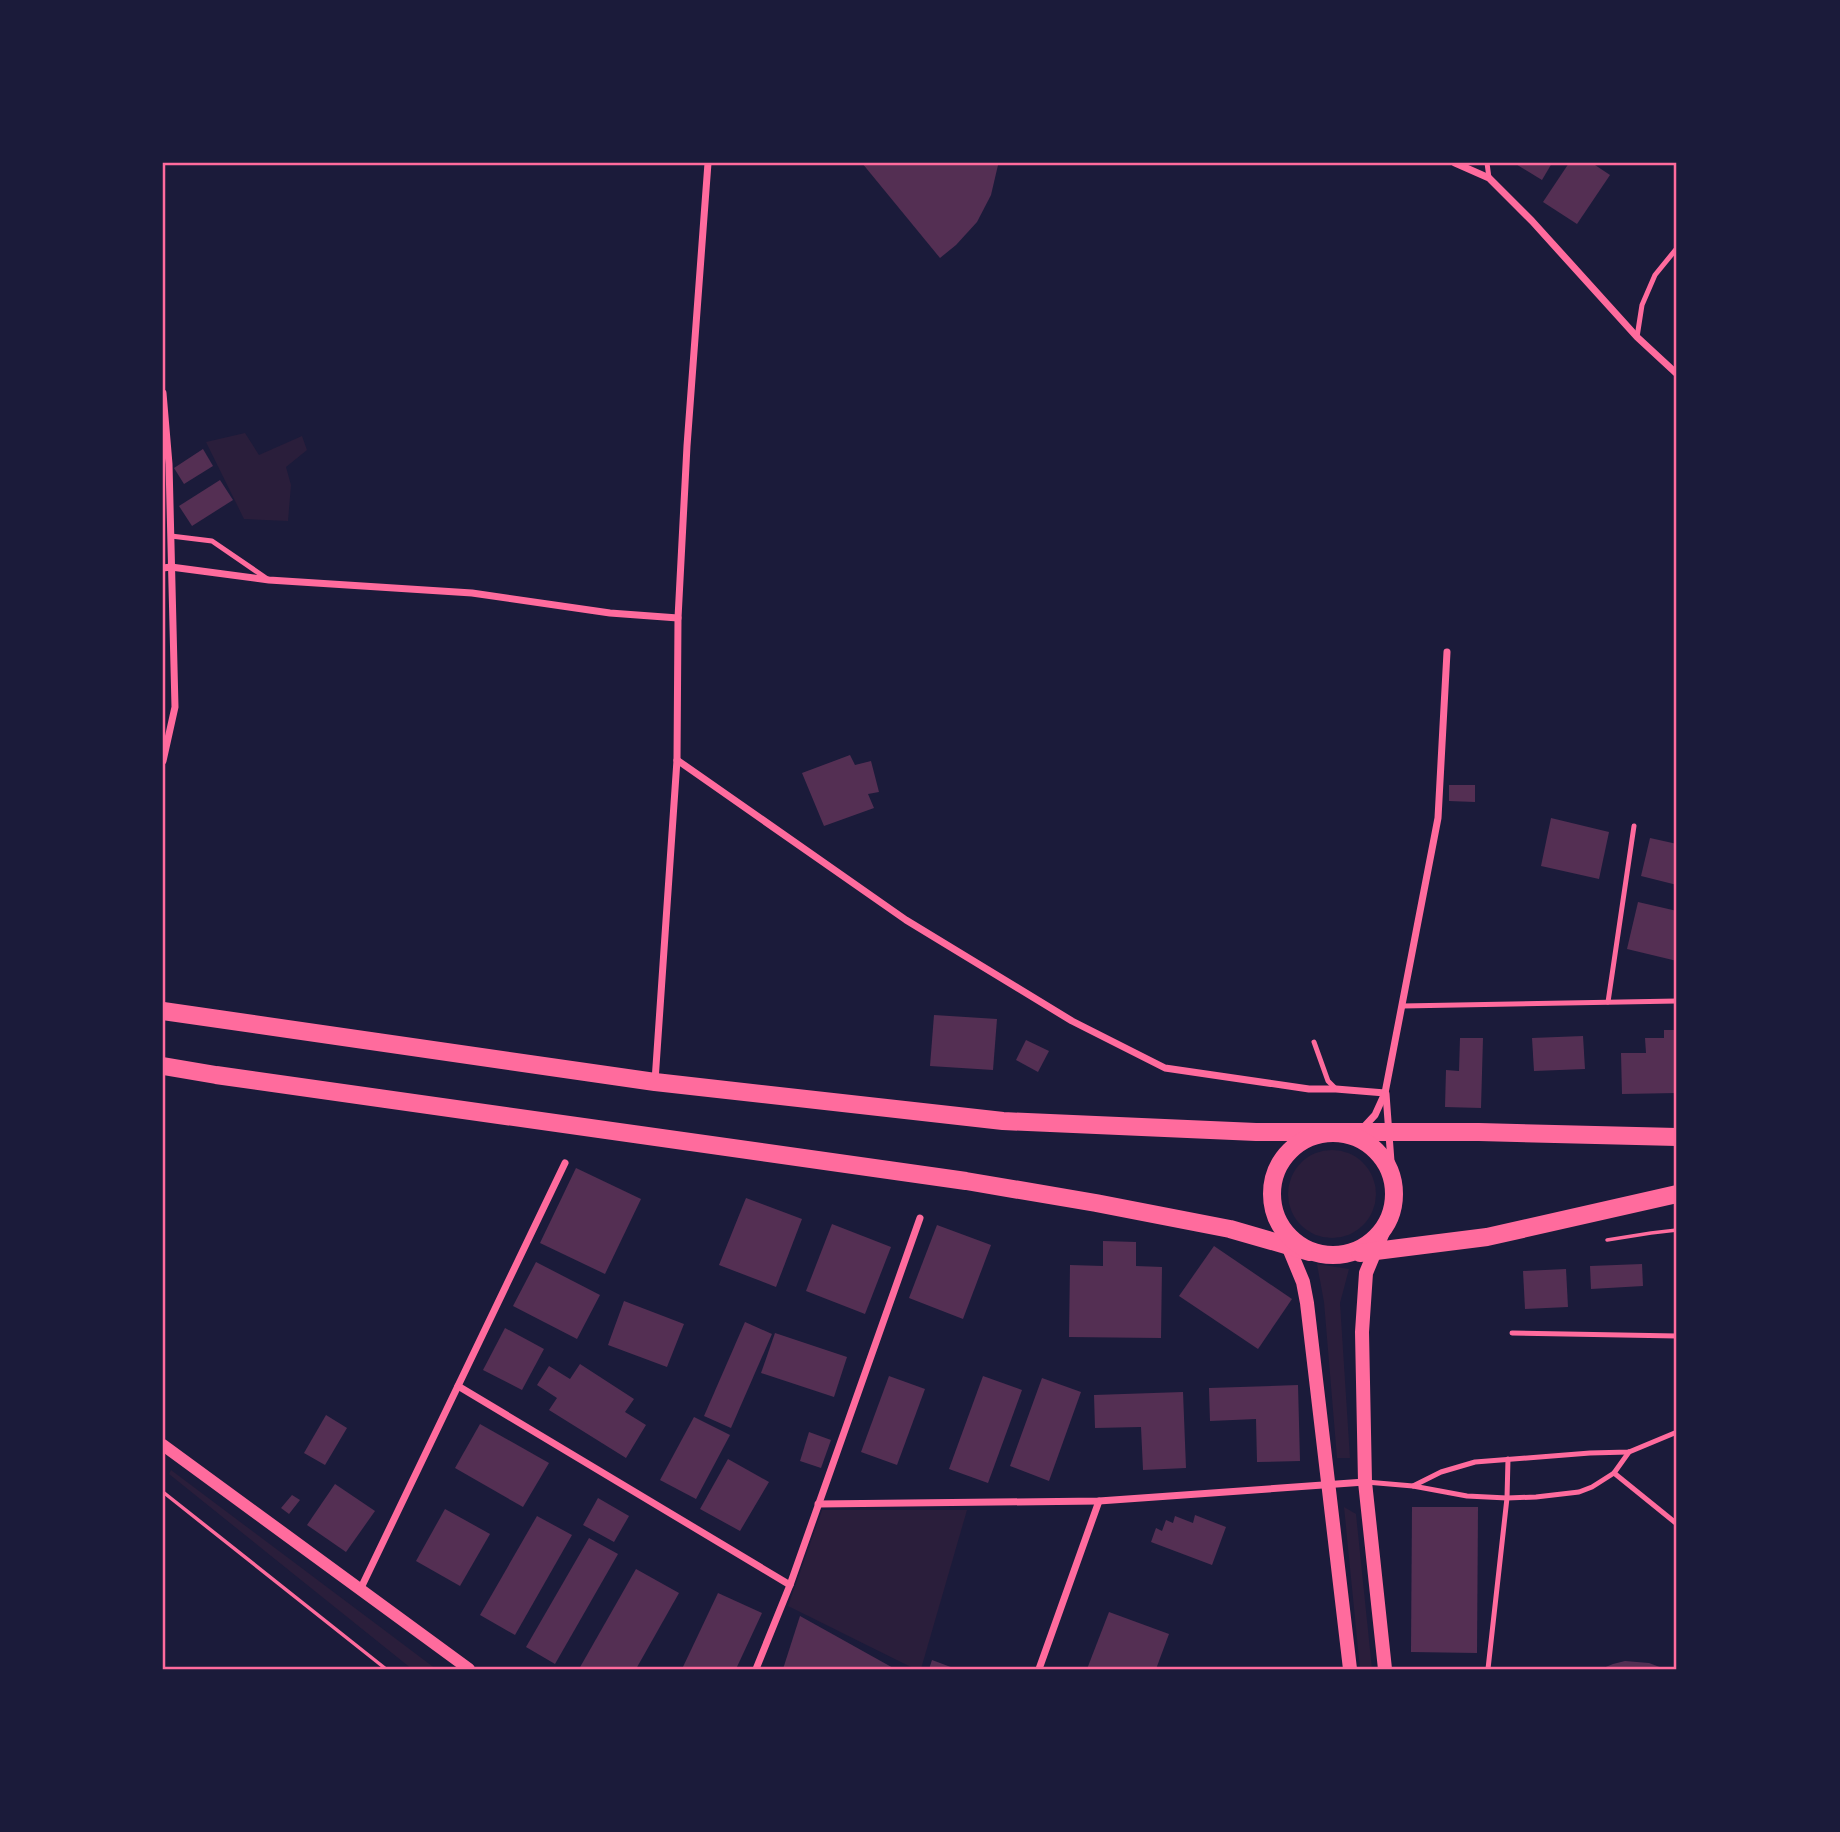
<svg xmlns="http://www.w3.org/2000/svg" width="1840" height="1832" font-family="'PT Sans Narrow',sans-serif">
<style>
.green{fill:#2a1e3b}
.building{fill:#542f53}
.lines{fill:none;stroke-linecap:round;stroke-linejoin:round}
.path{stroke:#ff6b9d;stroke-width:3.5}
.service{stroke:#ff6b9d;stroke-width:5}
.minor{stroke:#ff6b9d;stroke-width:7}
.tertiary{stroke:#ff6b9d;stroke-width:12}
.secondary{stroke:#ff6b9d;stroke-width:14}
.trunk{stroke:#ff6b9d;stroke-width:18}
.neatline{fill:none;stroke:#ff6b9d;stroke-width:2.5}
</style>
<rect width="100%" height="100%" fill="#1b1b3a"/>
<!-- green -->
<g class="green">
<path d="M245,433L259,455L302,436L307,450L286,467L291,485L288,521L244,519L206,442Z"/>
<circle cx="1332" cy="1194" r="44"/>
<path d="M1317,1264L1349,1269L1340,1303L1350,1458H1337L1324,1302Z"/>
<path d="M171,1470L436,1669H412L169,1474Z"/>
<path d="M1344,1507L1356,1514L1372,1669H1360Z"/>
<path d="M822,1510H967L921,1669H915L788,1606Z"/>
</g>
<!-- building -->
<g class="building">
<path d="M862,163H998V165L991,195L977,222L956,245L940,258Z"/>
<path d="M1514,163H1552L1542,180Z"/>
<path d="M1569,163H1592L1610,175L1577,224L1543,202Z"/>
<path d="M203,449L213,466L184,484L174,468Z"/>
<path d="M220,480L233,500L192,526L179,506Z"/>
<path d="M850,755L855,765L871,761L879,792L868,794L874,808L824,826L802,773Z"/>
<path d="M1449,785H1475V802L1449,801Z"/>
<path d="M1551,818L1609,832L1599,879L1541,866Z"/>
<path d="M1650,838L1677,844V885L1641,876Z"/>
<path d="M1638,902L1677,911V961L1627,949Z"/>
<path d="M934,1015L997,1019L993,1070L930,1066Z"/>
<path d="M1664,1030H1677V1093L1622,1094L1621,1053H1646L1645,1038H1664Z"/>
<path d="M1583,1036L1585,1069L1534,1071L1532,1038Z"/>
<path d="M1460,1038H1483L1481,1108L1445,1107L1446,1070L1459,1071Z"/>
<path d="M1026,1040L1049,1051L1038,1072L1016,1060Z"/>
<path d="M576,1168L641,1199L605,1274L540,1243Z"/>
<path d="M746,1198L802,1219L776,1287L719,1265Z"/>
<path d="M832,1224L891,1247L865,1314L806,1291Z"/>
<path d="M937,1225L991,1245L963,1319L909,1298Z"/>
<path d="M1103,1241L1136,1242V1266L1162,1267L1161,1338L1069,1337L1070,1265L1103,1266Z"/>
<path d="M1214,1246L1292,1299L1258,1349L1179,1296Z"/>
<path d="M536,1262L600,1295L577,1339L513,1306Z"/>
<path d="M1642,1264L1643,1286L1591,1289L1590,1266Z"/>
<path d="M1566,1269L1568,1307L1525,1309L1523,1271Z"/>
<path d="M624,1301L684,1324L667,1367L608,1345Z"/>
<path d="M745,1322L772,1334L731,1428L704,1416Z"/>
<path d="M505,1328L544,1349L522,1390L483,1370Z"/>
<path d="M775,1333L847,1357L834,1397L761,1373Z"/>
<path d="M580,1364L634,1399L625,1412L646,1425L626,1458L549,1410L557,1398L537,1385L549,1366L570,1379Z"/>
<path d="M889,1376L925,1389L897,1465L861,1452Z"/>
<path d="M983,1376L1022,1390L988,1483L949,1469Z"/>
<path d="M1042,1378L1081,1392L1049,1481L1010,1466Z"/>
<path d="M1298,1385L1300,1461L1257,1462L1256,1419L1210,1421L1209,1388Z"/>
<path d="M1183,1392L1186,1468L1143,1470L1141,1427L1095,1428L1094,1395Z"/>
<path d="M326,1415L347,1428L325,1465L304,1453Z"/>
<path d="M694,1417L730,1435L696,1499L660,1480Z"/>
<path d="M480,1424L549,1463L523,1507L455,1468Z"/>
<path d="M809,1432L831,1440L821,1468L800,1461Z"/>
<path d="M728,1459L769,1482L740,1531L700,1509Z"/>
<path d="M335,1484L375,1511L346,1552L307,1525Z"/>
<path d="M292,1495L300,1500L289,1514L281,1508Z"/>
<path d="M598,1498L629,1516L614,1542L583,1525Z"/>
<path d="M1412,1507H1478L1477,1653L1411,1652Z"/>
<path d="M445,1509L490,1534L460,1586L416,1561Z"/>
<path d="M1195,1515L1226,1527L1212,1565L1151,1542L1156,1528L1162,1531L1166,1520L1173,1523L1175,1516L1193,1523Z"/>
<path d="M537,1516L572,1535L515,1635L480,1615Z"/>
<path d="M589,1538L618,1554L555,1664L526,1647Z"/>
<path d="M636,1569L679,1593L636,1669H579Z"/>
<path d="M718,1593L762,1613L736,1669H682Z"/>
<path d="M1109,1612L1169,1634L1156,1669H1087Z"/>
<path d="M800,1616L895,1669H783Z"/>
<path d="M932,1660L956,1669H929Z"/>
<path d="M1625,1661L1649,1663L1665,1669H1601L1613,1664Z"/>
</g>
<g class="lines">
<!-- path -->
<g class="path">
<path d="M1607,1240L1651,1233L1677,1230"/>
<path d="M163,1492L386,1669"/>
</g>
<!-- service -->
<g class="service">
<path d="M1487,163L1489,178"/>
<path d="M1637,337L1642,305L1655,275L1677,248"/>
<path d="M171,536L212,541L266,578"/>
<path d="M1608,1002L1634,826"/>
<path d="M1402,1006L1677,1001"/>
<path d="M1314,1042L1328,1081L1336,1089"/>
<path d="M1512,1333L1677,1336"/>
<path d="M1614,1473L1677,1524"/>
<path d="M1366,1482L1413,1486L1467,1496L1507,1498L1536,1497L1579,1492L1592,1487L1614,1473L1629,1452"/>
<path d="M1413,1486L1441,1472L1475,1462L1590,1453L1629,1452L1677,1432"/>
<path d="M1488,1669L1507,1498L1508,1459"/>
</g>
<!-- minor -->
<g class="minor">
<path d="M1455,163L1489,178L1532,221L1637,337L1677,374"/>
<path d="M163,393L169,464L175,707L163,761"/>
<path d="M163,568L171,567L269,580L472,593L610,613L678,618"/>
<path d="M677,760L906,920L1072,1021L1165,1068L1309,1089H1336L1385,1093"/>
<path d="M655,1081L677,760L678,618L687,446L708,163"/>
<path d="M1386,1094L1392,1175"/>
<path d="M1362,1129L1375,1115L1385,1093L1438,818L1447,652"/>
<path d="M458,1386L790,1585"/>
<path d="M818,1504L1099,1501L1365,1482"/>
<path d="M360,1590L565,1163"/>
<path d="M756,1669L790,1585L920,1218"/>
<path d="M1039,1669L1099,1501"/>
</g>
<!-- tertiary -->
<path class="tertiary" d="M163,1445L469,1669"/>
<!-- secondary -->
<g class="secondary">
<path d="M1279,1224L1303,1282L1307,1303L1350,1669"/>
<path d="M1383,1232L1366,1273L1362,1332L1365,1482L1385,1669"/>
</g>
<!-- trunk -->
<g class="trunk">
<path d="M163,1011L655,1082L1003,1121L1256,1132H1479L1677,1137"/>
<path d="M163,1066L216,1075L966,1181L1096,1203L1230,1229L1310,1252"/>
<circle cx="1333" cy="1194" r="61"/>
<path d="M1360,1253L1487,1237L1677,1194"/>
</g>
</g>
<!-- border -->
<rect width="1840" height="1832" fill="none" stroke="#1b1b3a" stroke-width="329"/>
<rect x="164" y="164" width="1511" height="1504" class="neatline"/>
</svg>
